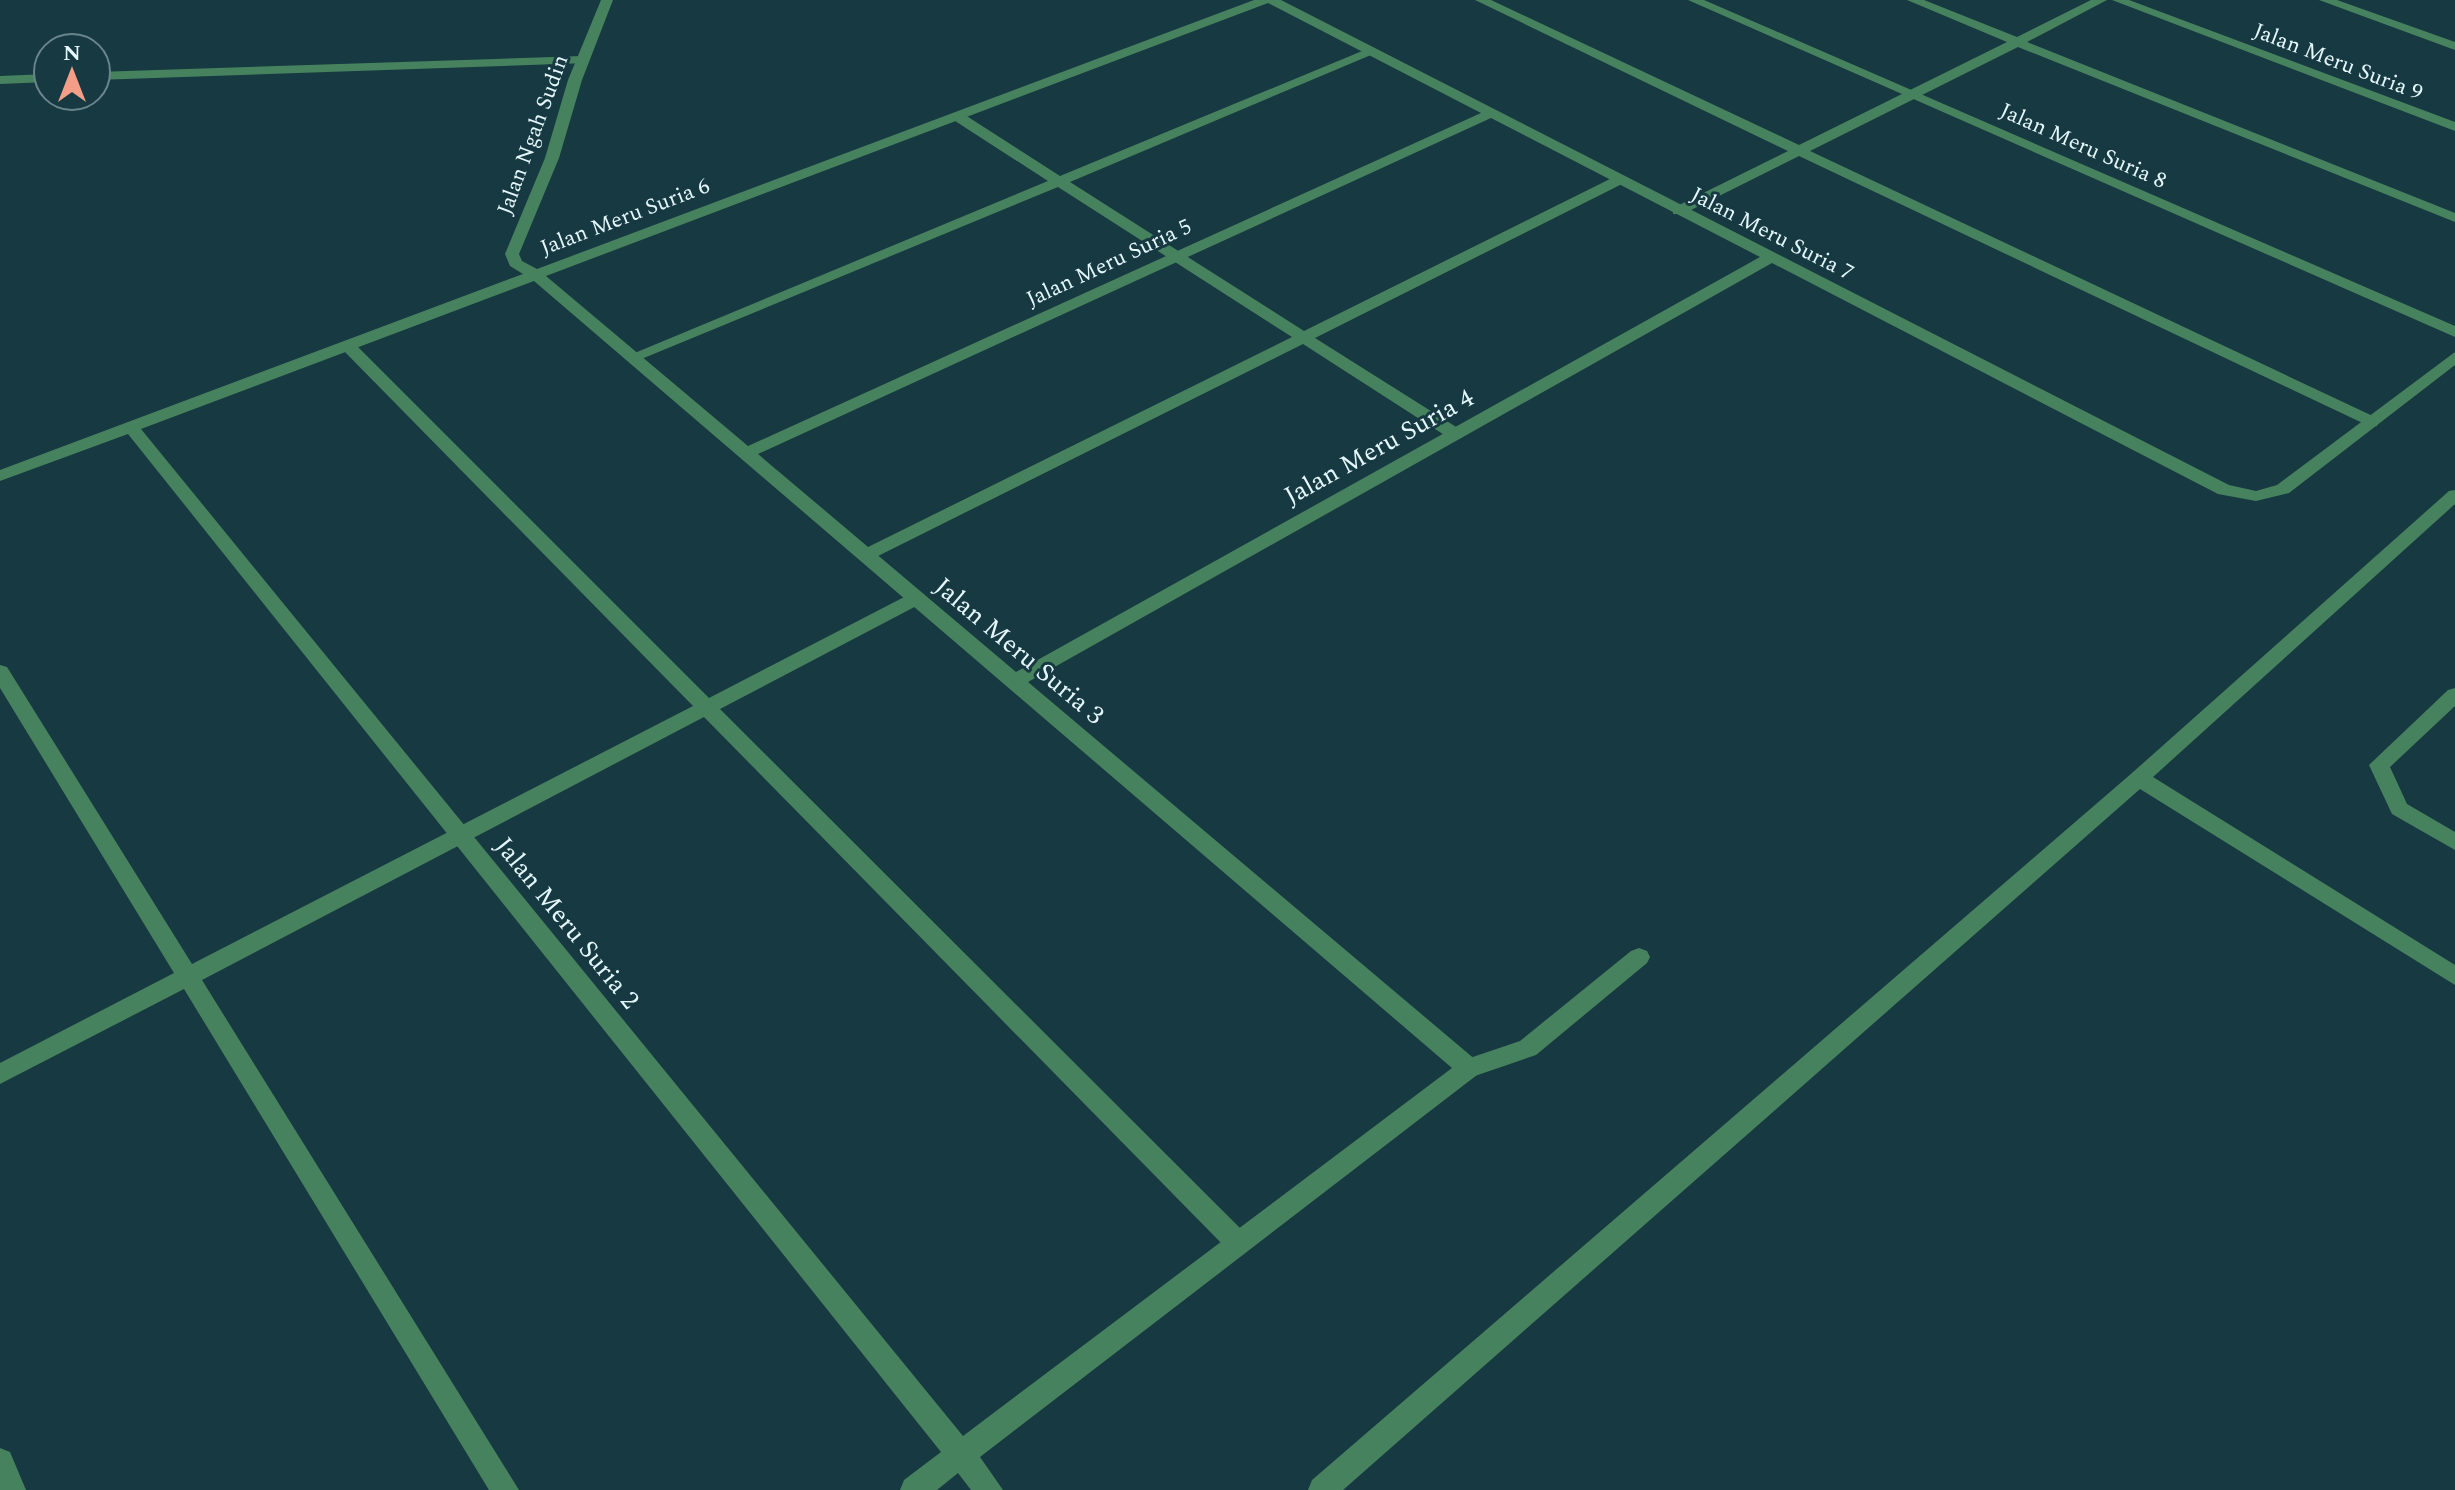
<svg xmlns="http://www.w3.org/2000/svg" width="2455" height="1490" font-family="Spectral,serif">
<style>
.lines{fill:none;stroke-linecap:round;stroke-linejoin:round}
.service{fill:#47825e;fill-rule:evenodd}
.minor{fill:#47825e;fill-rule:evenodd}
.labels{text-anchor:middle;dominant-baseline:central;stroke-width:6;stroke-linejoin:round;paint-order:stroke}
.far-street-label{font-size:22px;fill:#e4f7fc;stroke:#173941}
.street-label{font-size:26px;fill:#e4f7fc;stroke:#173941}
</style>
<rect width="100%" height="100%" fill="#173941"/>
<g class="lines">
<!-- service -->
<g class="service">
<path d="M1475,0H1491L1799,145L2007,42L1907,0H1924L2017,37L2091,0H2107L2027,42L2455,213V222L2018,47L1810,151L2377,418L2379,422L2377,426L2371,427L1799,156L1683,214H1673V208L1788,151Z"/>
<path d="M2319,0H2337L2455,42V50Z"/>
<path d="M1367,49L1378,52L1070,182L1304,331L1614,177H1624V183L1315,338L1461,430L1463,434L1461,438H1449L1303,344L872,559H860L857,555L860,551L1292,337L1058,187L639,360L633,362L625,357L1048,181L952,119V113H962L1060,176Z"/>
<path d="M583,56L588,57V63L96,80V72Z"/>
<path d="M48,74V82L0,84V76Z"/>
<path d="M347,340L353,342L709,698L910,594H924L926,598L924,602L720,709L1247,1235L1251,1243L1247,1251L1238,1254L1229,1251L704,717L202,980L519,1490H489L184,989L0,1084V1063L174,973L0,688V665L7,667L192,964L693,706L341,348L339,345Z"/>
<path d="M1639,948L1647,951L1650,957L1647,963L1536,1055L1469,1078L1461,1075L1457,1068L1461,1061L1520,1041L1631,951Z"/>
</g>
<!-- minor -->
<g class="minor">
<path d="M601,0H613L582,80L559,158L519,254L522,261L537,269L1254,0H1281L2229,485L2256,491L2277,485L2455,352V365L2289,493L2256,501L2218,494L1772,263L1028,682L1477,1061L1481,1068L1477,1075L980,1457L1003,1490H971L958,1473L937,1490H900L904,1480L941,1452L128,434L0,481V470L523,274L510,266L505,254L545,158L568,80ZM1268,3L1481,113L748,446L546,276ZM1491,118L1760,257L1016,672L758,454ZM534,281L1452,1068L963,1436L141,429Z"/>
<path d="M1688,0H1704L2455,326V337Z"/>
<path d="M2112,0H2129L2455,122V131Z"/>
<path d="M2455,490V504L2153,777L2455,965V985L2140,789L1343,1490H1308L1312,1480L2132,773L2449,491Z"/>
<path d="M2455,688V706L2390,767L2407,804L2455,832V850L2392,814L2369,765L2448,690Z"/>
<path d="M0,1448L10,1452L26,1490H0Z"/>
</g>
</g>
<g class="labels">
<!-- far-street labels -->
<g class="far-street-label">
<text transform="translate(2338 62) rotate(21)">Jalan Meru Suria 9</text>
<text transform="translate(533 135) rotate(-70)">Jalan Ngah Sudin</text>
<text transform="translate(2083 146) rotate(24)">Jalan Meru Suria 8</text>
<text transform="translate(625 217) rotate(-21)">Jalan Meru Suria 6</text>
<text transform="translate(1772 234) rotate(27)">Jalan Meru Suria 7</text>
<text transform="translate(1109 263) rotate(-25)">Jalan Meru Suria 5</text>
</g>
<!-- street labels -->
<g class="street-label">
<text transform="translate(1379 447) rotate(-29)">Jalan Meru Suria 4</text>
<text transform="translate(1019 651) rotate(40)">Jalan Meru Suria 3</text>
<text transform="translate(567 923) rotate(51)">Jalan Meru Suria 2</text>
</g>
</g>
<!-- north arrow -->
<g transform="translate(72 72)"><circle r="38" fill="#173941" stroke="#69858c" stroke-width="2"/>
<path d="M0-6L14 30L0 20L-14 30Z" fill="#f49e88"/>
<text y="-12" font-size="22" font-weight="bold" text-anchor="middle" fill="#e4f7fc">N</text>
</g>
</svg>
